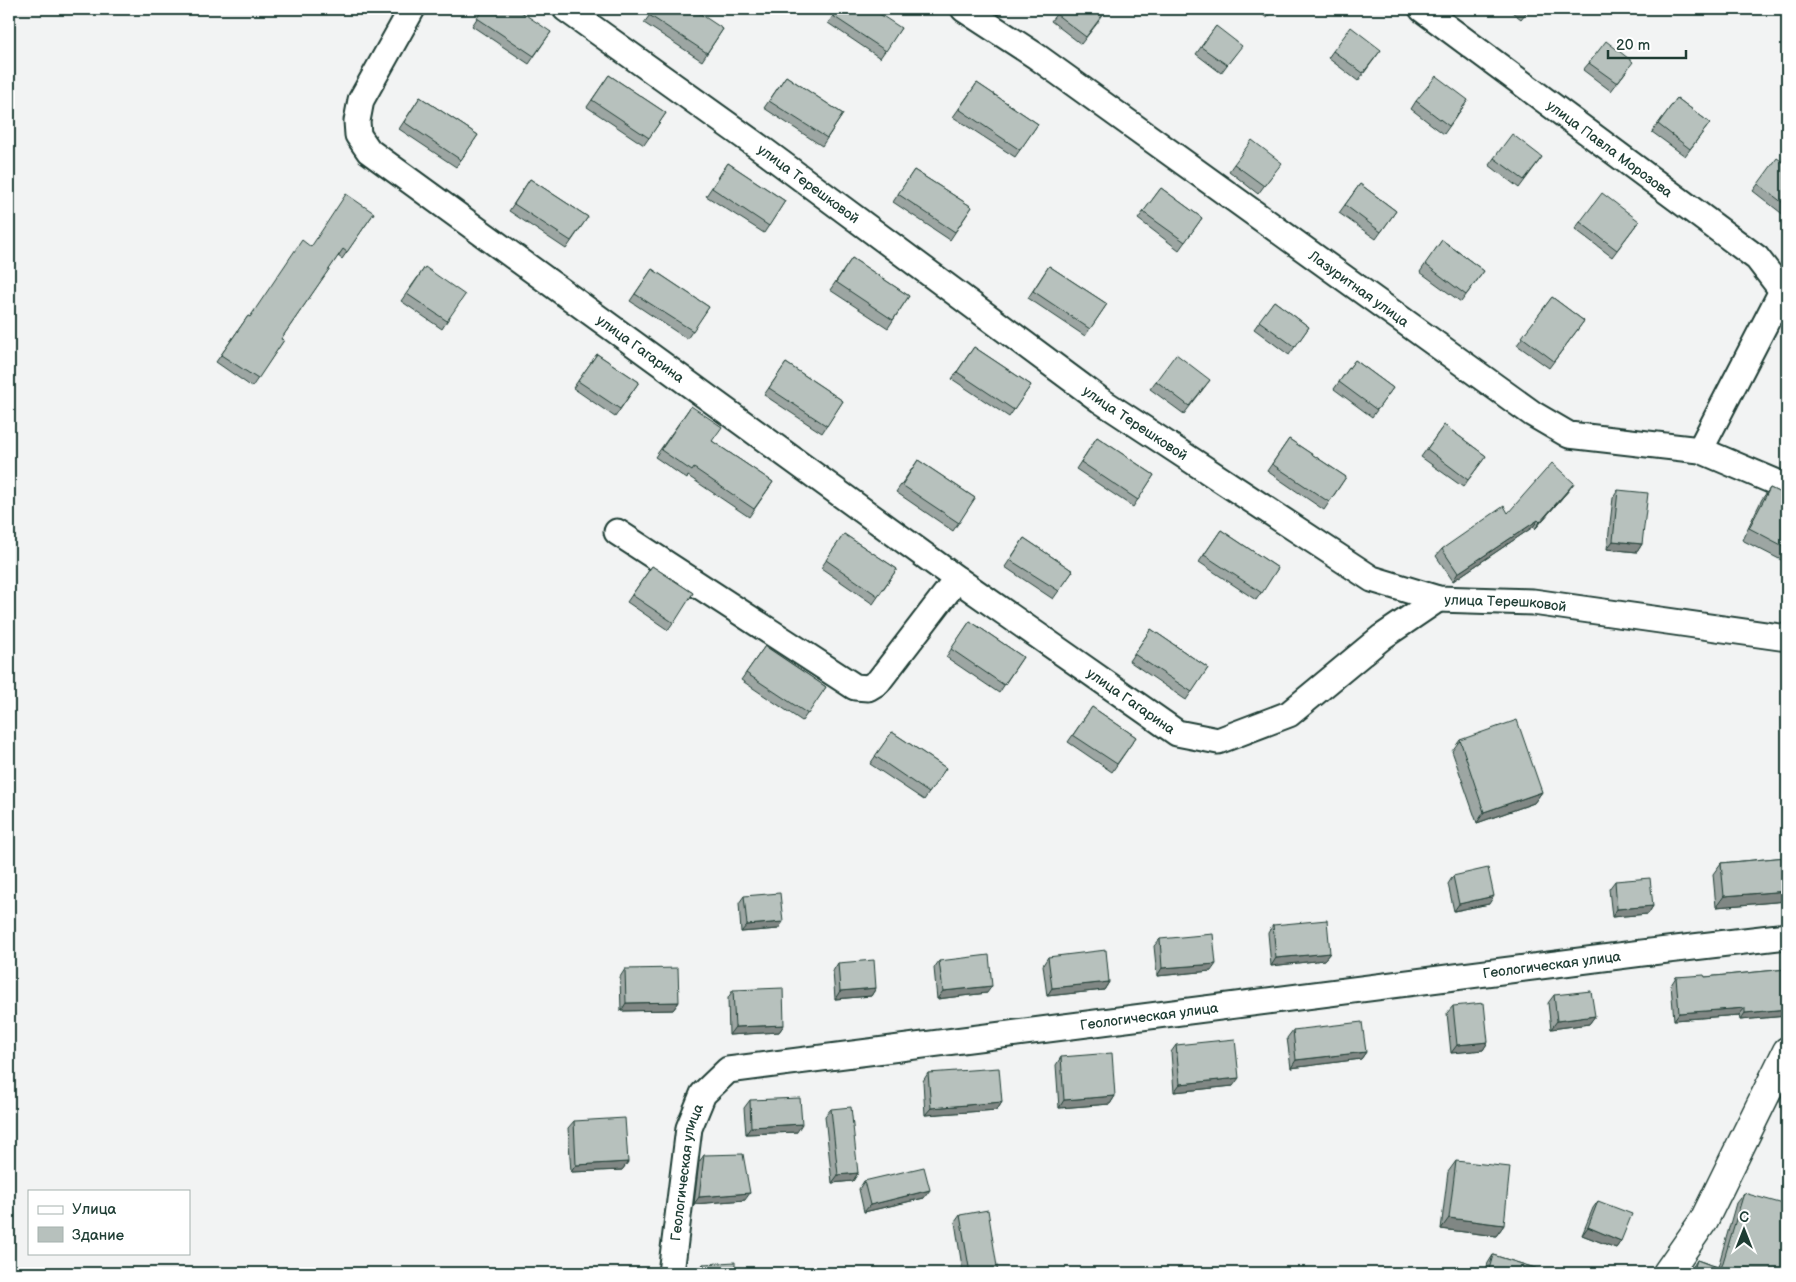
<svg xmlns="http://www.w3.org/2000/svg" width="1796" height="1282" font-family="'Balsamiq Sans',sans-serif">
<style>
.lines{fill:none;stroke-linecap:round;stroke-linejoin:round}
.street-casing{stroke:#1f3d34;stroke-width:29}
.secondary-casing{stroke:#1f3d34;stroke-width:31}
.street{stroke:#fff;stroke-width:25}
.secondary{stroke:#fff;stroke-width:28}
.wall{fill:#9da6a3;stroke:#1f3d34}
.shaded-wall{fill:#808784;stroke:#1f3d34}
.building{fill:#b7c1bd;stroke:#1f3d34}
.labels{text-anchor:middle;dominant-baseline:central;stroke-width:4;stroke-linejoin:round;paint-order:stroke}
.street-label{font-size:14px;fill:#1f3d34;stroke:#fff}
</style>
<rect width="100%" height="100%" fill="#f2f3f3"/>
<filter id="ink" filterUnits="userSpaceOnUse"><feTurbulence type="fractalNoise" baseFrequency=".02" numOctaves="2"/><feDisplacementMap in="SourceGraphic" scale="10" xChannelSelector="R" yChannelSelector="G"/><feConvolveMatrix kernelMatrix="1 2 1 2 8 2 1 2 1" color-interpolation-filters="sRGB"/></filter>
<g filter="url(#ink)">
<g class="lines">
<!-- street casing -->
<g class="street-casing">
<g id="street">
<path id="s1" d="M412,9L361,100L357,121L358,135L369,151L957,579L1177,733L1218,741L1289,714L1382,637L1438,599"/>
<path id="s2" d="M566,9L766,152L1100,400L1372,579L1438,599L1533,602L1787,638"/>
<path id="s3" d="M964,9L1036,56L1533,414L1569,435L1700,450L1787,487"/>
<path id="s4" d="M1422,9L1757,258L1787,297"/>
<path d="M1700,450L1782,291"/>
<path d="M617,532L855,687L868,688L878,682L957,579"/>
<path id="s5" d="M671,1273L689,1128L703,1094L728,1070L1642,953L1787,936"/>
</g>
</g>
<!-- secondary casing -->
<g class="secondary-casing">
<path id="secondary" d="M1667,1273L1704,1220L1787,1051"/>
</g>
<!-- street -->
<use href="#street" class="street"/>
<!-- secondary -->
<use href="#secondary" class="secondary"/>
</g>
<!-- wall -->
<g class="wall">
<path d="M483,9L551,32L529,64L472,26Z"/>
<path d="M654,9L723,29L702,61L644,23Z"/>
<path d="M838,9L901,28L880,58L828,23Z"/>
<path d="M1060,9L1099,21L1081,44L1051,21Z"/>
<path d="M1255,9H1274L1267,18Z"/>
<path d="M1508,9H1529L1521,19Z"/>
<path d="M1216,26L1236,53L1221,73L1196,54Z"/>
<path d="M1381,50L1358,81L1328,58L1333,51Z"/>
<path d="M1589,63L1628,69L1611,91L1583,70Z"/>
<path d="M609,75L666,113L644,145L587,107Z"/>
<path d="M786,76L843,114L822,146L764,108Z"/>
<path d="M977,83L1038,124L1015,157L953,117Z"/>
<path d="M420,97L478,135L456,167L399,129Z"/>
<path d="M1677,98L1710,123L1685,156L1652,132Z"/>
<path d="M1468,100L1444,134L1411,109L1416,101Z"/>
<path d="M1542,157L1519,188L1489,165L1494,158Z"/>
<path d="M728,163L785,201L764,233L706,196Z"/>
<path d="M1234,164L1276,170L1258,194L1229,171Z"/>
<path d="M1787,165V214L1785,216L1753,191L1758,184Z"/>
<path d="M914,170L972,207L950,240L893,202Z"/>
<path d="M530,179L588,217L566,249L509,211Z"/>
<path d="M1360,184L1396,211L1376,239L1339,213Z"/>
<path d="M1161,188L1202,218L1179,250L1138,219Z"/>
<path d="M374,213L342,259L338,256L281,339L284,340L252,387L216,362L248,316L250,317L311,246Z"/>
<path d="M1639,221L1612,257L1575,229L1580,222Z"/>
<path d="M1442,240L1484,271L1461,302L1420,272Z"/>
<path d="M852,258L909,296L888,328L830,290Z"/>
<path d="M1049,266L1107,304L1085,336L1028,298Z"/>
<path d="M425,267L447,321L442,329L401,301Z"/>
<path d="M652,269L709,307L687,339L630,301Z"/>
<path d="M1552,297L1584,321L1549,368L1517,345Z"/>
<path d="M1274,301L1309,327L1289,355L1254,329Z"/>
<path d="M974,347L1031,385L1009,417L952,379Z"/>
<path d="M597,354L639,382L615,417L573,388Z"/>
<path d="M1355,360L1393,388L1372,417L1334,389Z"/>
<path d="M786,363L843,401L822,433L764,395Z"/>
<path d="M1210,380L1184,414L1150,389L1156,381Z"/>
<path d="M691,406L712,441L773,482L749,517L688,476L687,479L655,457Z"/>
<path d="M1444,425L1486,456L1463,487L1421,457Z"/>
<path d="M1097,437L1154,475L1133,507L1076,469Z"/>
<path d="M1289,439L1346,477L1324,510L1267,471Z"/>
<path d="M918,460L975,498L953,531L896,492Z"/>
<path d="M1770,488L1787,496V563L1742,540L1762,499Z"/>
<path d="M1569,490L1535,529L1533,527L1453,581L1436,556L1442,549L1508,513Z"/>
<path d="M1618,490L1642,544L1637,552L1607,549L1613,498Z"/>
<path d="M1221,530L1278,568L1256,600L1199,562Z"/>
<path d="M844,534L897,569L873,604L821,568Z"/>
<path d="M1024,538L1073,571L1053,599L1005,567Z"/>
<path d="M652,566L693,593L668,630L627,602Z"/>
<path d="M970,621L1023,657L999,693L946,657Z"/>
<path d="M1151,629L1208,668L1186,700L1129,661Z"/>
<path d="M765,646L826,687L802,721L741,680Z"/>
<path d="M1092,707L1136,737L1112,772L1068,742Z"/>
<path d="M892,732L946,768L924,800L870,764Z"/>
<path d="M1460,740L1542,792L1534,803L1477,823L1452,751Z"/>
<path d="M1787,857V901L1716,907L1713,874L1721,863Z"/>
<path d="M1453,876L1489,904L1454,911L1448,884Z"/>
<path d="M1615,881L1653,906L1648,914L1612,917L1609,889Z"/>
<path d="M744,896L778,929L741,932L739,903Z"/>
<path d="M1273,925L1330,953L1324,960L1271,966L1268,933Z"/>
<path d="M1160,939L1211,971L1157,976L1154,946Z"/>
<path d="M1048,957L1109,982L1104,990L1047,996L1043,965Z"/>
<path d="M939,961L987,993L937,999L934,968Z"/>
<path d="M838,963L876,988L871,996L835,999L833,971Z"/>
<path d="M625,969L679,1002L673,1010L621,1011L620,977Z"/>
<path d="M1787,969V1016L1740,1020L1739,1015L1674,1020L1671,985L1676,977H1705Z"/>
<path d="M733,990L784,1025L779,1032L729,1035L728,998Z"/>
<path d="M1554,995L1595,1016L1589,1024L1551,1029L1548,1003Z"/>
<path d="M1453,1006L1488,1042L1483,1050L1451,1053L1447,1013Z"/>
<path d="M1293,1030L1366,1052L1361,1059L1291,1068L1287,1038Z"/>
<path d="M1176,1045L1233,1086L1174,1092L1171,1052Z"/>
<path d="M1061,1057L1115,1096L1110,1104L1059,1108L1056,1065Z"/>
<path d="M928,1073L1002,1102L997,1110L925,1115L923,1081Z"/>
<path d="M750,1100L797,1132L746,1134L744,1108Z"/>
<path d="M831,1109L858,1173L853,1181L832,1183L825,1116Z"/>
<path d="M574,1121L628,1162L622,1170L571,1172L568,1128Z"/>
<path d="M704,1155L745,1200L694,1204L699,1162Z"/>
<path d="M1456,1161L1504,1225L1496,1236L1441,1229L1448,1172Z"/>
<path d="M864,1181L924,1198L864,1212L859,1189Z"/>
<path d="M1744,1193L1786,1273H1689L1697,1260L1718,1267L1736,1203Z"/>
<path d="M1598,1201L1621,1241L1616,1248L1582,1235L1593,1208Z"/>
<path d="M960,1215L998,1273H963L955,1222Z"/>
<path d="M1493,1255L1551,1273H1485L1488,1263Z"/>
<path d="M703,1264L735,1273H698V1271Z"/>
</g>
<!-- shaded-wall -->
<g class="shaded-wall">
<path d="M1574,483L1569,490L1535,529L1540,522Z"/>
<path d="M1538,520L1533,527L1453,581L1458,573Z"/>
<path d="M1613,541L1642,544L1637,552L1607,549Z"/>
<path d="M1542,792L1534,803L1477,823L1484,812Z"/>
<path d="M1787,891V901L1716,907L1724,896Z"/>
<path d="M1494,896L1489,904L1454,911L1459,904Z"/>
<path d="M1653,906L1648,914L1612,917L1617,909Z"/>
<path d="M783,922L778,929L741,932L747,925Z"/>
<path d="M1330,953L1324,960L1271,966L1276,958Z"/>
<path d="M1216,964L1211,971L1157,976L1162,968Z"/>
<path d="M1109,982L1104,990L1047,996L1052,988Z"/>
<path d="M992,986L987,993L937,999L943,991Z"/>
<path d="M876,988L871,996L835,999L840,991Z"/>
<path d="M679,1002L673,1010L621,1011L626,1003Z"/>
<path d="M1745,1008L1739,1015L1674,1020L1679,1013Z"/>
<path d="M1787,1009V1016L1740,1020L1745,1013Z"/>
<path d="M1595,1016L1589,1024L1551,1029L1557,1021Z"/>
<path d="M784,1025L779,1032L729,1035L735,1027Z"/>
<path d="M1488,1042L1483,1050L1451,1053L1457,1045Z"/>
<path d="M1366,1052L1361,1059L1291,1068L1296,1060Z"/>
<path d="M1239,1078L1233,1086L1174,1092L1180,1084Z"/>
<path d="M1115,1096L1110,1104L1059,1108L1064,1100Z"/>
<path d="M1002,1102L997,1110L925,1115L931,1108Z"/>
<path d="M802,1124L797,1132L746,1134L751,1127Z"/>
<path d="M628,1162L622,1170L571,1172L576,1165Z"/>
<path d="M858,1173L853,1181L832,1183L838,1175Z"/>
<path d="M930,1190L924,1198L864,1212L870,1205Z"/>
<path d="M750,1193L745,1200L694,1204L699,1197Z"/>
<path d="M1449,1218L1504,1225L1496,1236L1441,1229Z"/>
<path d="M1588,1227L1621,1241L1616,1248L1582,1235Z"/>
</g>
<!-- building -->
<g class="building">
<path d="M483,9H517L551,32L534,56L477,18Z"/>
<path d="M654,9H693L723,29L707,53L649,15Z"/>
<path d="M838,9H872L901,28L886,51L833,16Z"/>
<path d="M1060,9H1099L1104,13L1086,37L1056,14Z"/>
<path d="M1216,26L1242,46L1227,65L1201,47Z"/>
<path d="M1351,27L1381,50L1363,73L1333,51Z"/>
<path d="M1606,41L1633,62L1617,83L1589,63Z"/>
<path d="M609,75L666,113L649,138L592,100Z"/>
<path d="M786,76L843,114L827,138L769,101Z"/>
<path d="M1436,76L1468,100L1449,126L1416,101Z"/>
<path d="M977,83L1038,124L1020,150L959,109Z"/>
<path d="M420,97L478,135L461,160L404,122Z"/>
<path d="M1677,98L1710,123L1690,149L1658,124Z"/>
<path d="M1512,134L1542,157L1524,180L1494,158Z"/>
<path d="M1252,140L1282,163L1264,186L1234,164Z"/>
<path d="M1777,158L1787,165V206L1758,184Z"/>
<path d="M728,163L785,201L769,226L712,188Z"/>
<path d="M914,170L972,207L955,232L898,194Z"/>
<path d="M530,179L588,217L571,241L514,204Z"/>
<path d="M1360,184L1396,211L1381,232L1345,205Z"/>
<path d="M1161,188L1202,218L1185,242L1143,212Z"/>
<path d="M1602,193L1639,221L1617,250L1580,222Z"/>
<path d="M346,194L374,213L347,252L343,249L281,339L284,340L258,379L221,355L248,316L250,317L302,240L311,247Z"/>
<path d="M1442,240L1484,271L1466,295L1425,264Z"/>
<path d="M852,258L909,296L893,320L836,282Z"/>
<path d="M1049,266L1107,304L1090,329L1033,291Z"/>
<path d="M425,267L465,295L447,321L407,294Z"/>
<path d="M652,269L709,307L693,331L635,294Z"/>
<path d="M1552,297L1584,321L1554,361L1522,337Z"/>
<path d="M1274,301L1309,327L1295,347L1259,321Z"/>
<path d="M974,347L1031,385L1014,410L957,372Z"/>
<path d="M597,354L639,382L620,409L578,381Z"/>
<path d="M1176,354L1210,380L1189,406L1156,381Z"/>
<path d="M1355,360L1393,388L1377,410L1339,382Z"/>
<path d="M786,363L843,401L827,426L769,388Z"/>
<path d="M691,406L722,427L712,441L773,482L754,509L694,468L692,471L661,450Z"/>
<path d="M1444,425L1486,456L1468,480L1427,449Z"/>
<path d="M1097,437L1154,475L1138,500L1081,462Z"/>
<path d="M1289,439L1346,477L1329,502L1272,464Z"/>
<path d="M918,460L975,498L959,523L902,485Z"/>
<path d="M1552,463L1574,483L1540,522L1538,520L1458,573L1442,549L1504,506L1508,513Z"/>
<path d="M1770,488L1787,496V548L1749,528Z"/>
<path d="M1618,490L1648,493L1642,544L1613,541Z"/>
<path d="M1221,530L1278,568L1262,593L1204,555Z"/>
<path d="M844,534L897,569L878,596L826,560Z"/>
<path d="M1024,538L1073,571L1059,591L1010,560Z"/>
<path d="M652,566L693,593L674,623L632,595Z"/>
<path d="M970,621L1023,657L1004,685L951,649Z"/>
<path d="M1151,629L1208,668L1192,692L1134,654Z"/>
<path d="M765,646L826,687L808,714L746,673Z"/>
<path d="M1092,707L1136,737L1117,764L1073,735Z"/>
<path d="M1517,720L1542,792L1484,812L1460,740Z"/>
<path d="M892,732L946,768L929,793L875,756Z"/>
<path d="M1787,857V891L1724,896L1721,863Z"/>
<path d="M1488,868L1494,896L1459,904L1453,876Z"/>
<path d="M1650,878L1653,906L1617,909L1615,881Z"/>
<path d="M780,893L783,922L747,925L744,896Z"/>
<path d="M1327,920L1330,953L1276,958L1273,925Z"/>
<path d="M1213,934L1216,964L1162,968L1160,939Z"/>
<path d="M1106,950L1109,982L1052,988L1048,957Z"/>
<path d="M989,955L992,986L943,991L939,961Z"/>
<path d="M874,960L876,988L840,991L838,963Z"/>
<path d="M678,968L679,1002L626,1003L625,969Z"/>
<path d="M1787,969V1009L1745,1013V1008L1679,1013L1676,977L1704,975L1705,977Z"/>
<path d="M783,988L784,1025L735,1027L733,990Z"/>
<path d="M1591,991L1595,1016L1557,1021L1554,995Z"/>
<path d="M1484,1003L1488,1042L1457,1045L1453,1006Z"/>
<path d="M1362,1022L1366,1052L1296,1060L1293,1030Z"/>
<path d="M1235,1039L1239,1078L1180,1084L1176,1045Z"/>
<path d="M1112,1053L1115,1096L1064,1100L1061,1057Z"/>
<path d="M999,1068L1002,1102L931,1108L928,1073Z"/>
<path d="M800,1098L802,1124L751,1127L750,1100Z"/>
<path d="M851,1107L858,1173L838,1175L831,1109Z"/>
<path d="M625,1118L628,1162L576,1165L574,1121Z"/>
<path d="M743,1154L750,1193L699,1197L704,1155Z"/>
<path d="M1456,1161L1510,1167L1504,1225L1449,1218Z"/>
<path d="M924,1167L930,1190L870,1205L864,1181Z"/>
<path d="M1744,1193L1787,1205V1269L1786,1273H1693L1697,1260L1721,1269Z"/>
<path d="M1598,1201L1632,1214L1621,1241L1588,1227Z"/>
<path d="M988,1210L998,1273H970L960,1215Z"/>
<path d="M1493,1255L1551,1273H1488Z"/>
<path d="M735,1262V1273H704L703,1264Z"/>
</g>
</g>
<g class="labels">
<!-- street labels -->
<g class="street-label">
<text stroke="none"><textPath href="#s4" startOffset="234">улица Павла Морозова</textPath></text>
<text stroke="none"><textPath href="#s2" startOffset="299">улица Терешковой</textPath></text>
<text stroke="none"><textPath href="#s3" startOffset="484">Лазуритная улица</textPath></text>
<text stroke="none"><textPath href="#s1" startOffset="495">улица Гагарина</textPath></text>
<text stroke="none"><textPath href="#s2" startOffset="704">улица Терешковой</textPath></text>
<text stroke="none"><textPath href="#s2" startOffset="1124">улица Терешковой</textPath></text>
<text stroke="none"><textPath href="#s1" startOffset="1099">улица Гагарина</textPath></text>
<text stroke="none"><textPath href="#s5" startOffset="1048">Геологическая улица</textPath></text>
<text stroke="none"><textPath href="#s5" startOffset="642">Геологическая улица</textPath></text>
<text stroke="none"><textPath href="#s5" startOffset="102">Геологическая улица</textPath></text>
</g>
</g>
<!-- margin -->
<rect width="1796" height="1282" fill="none" stroke="#fff" stroke-width="30"/>
<rect x="15" y="15" width="1766" height="1252" fill="none" stroke="#1f3d34" stroke-width="2" filter="url(#ink)"/>
<!-- legend -->
<rect x="28" y="1190" width="162" height="65" fill="#ffffff" stroke="#a5b1ae"/>
<rect x="38" y="1206" width="25" height="8" fill="#ffffff" stroke="#a5b1ae"/>
<text x="72" y="1214" font-size="15" fill="#1f3d34">Улица</text>
<rect x="38" y="1227" width="25" height="15" fill="#b7c1bd" stroke="#a5b1ae"/>
<text x="72" y="1240" font-size="15" fill="#1f3d34">Здание</text>
<!-- north arrow -->
<g transform="translate(1744 1230)" stroke="#ffffff" stroke-width="4" paint-order="stroke">
<path d="M0-4L9 19L0 12L-9 19Z" fill="#1f3d34"/>
<text y="-8" font-size="14" font-weight="bold" text-anchor="middle" fill="#1f3d34">С</text>
</g>
<!-- scale -->
<path d="M1608 50v8h78v-8" fill="none" stroke="#1f3d34" stroke-width="2.5"/>
<text x="1616" y="50" font-size="15" fill="#1f3d34" stroke="#ffffff" stroke-width="4" paint-order="stroke">20 m</text>
</svg>
